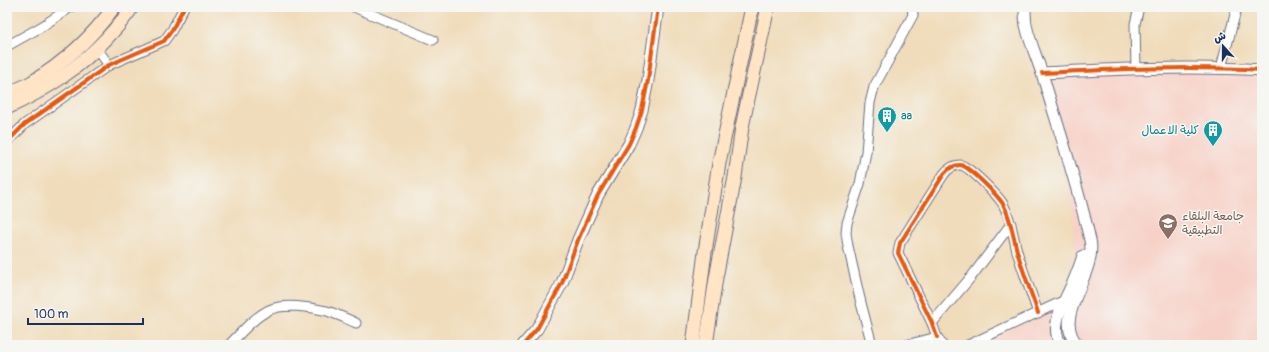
<svg xmlns="http://www.w3.org/2000/svg" width="1269" height="352" font-family="Pangolin,'Playpen Sans Arabic',sans-serif">
<style>
.built{fill:#f7d1c7}
.lines{fill:none;stroke-linecap:round;stroke-linejoin:round}
.minor-casing{stroke:#666c7e;stroke-width:11}
.tertiary-casing{stroke:#666c7e;stroke-width:13}
.secondary-casing{stroke:#666c7e;stroke-width:15}
.minor{stroke:#fff;stroke-width:9}
.tertiary{stroke:#fff;stroke-width:11}
.secondary{stroke:#ffe4c6;stroke-width:13}
.cycleway-casing{stroke:#f6f6f2;stroke-width:6}
.cycleway{stroke:#e8590c;stroke-width:4}
.labels{text-anchor:middle;dominant-baseline:central;stroke-width:3;stroke-linejoin:round;paint-order:stroke}
.culture-label{font-size:12px;fill:#0d838f;stroke:#f6f6f2;text-anchor:start}
.education-label{font-size:12px;fill:#785e54;stroke:#f6f6f2;text-anchor:start}
</style>
<rect width="100%" height="100%" fill="#f6f6f2"/>
<filter id="ink" filterUnits="userSpaceOnUse"><feTurbulence type="fractalNoise" baseFrequency=".025" numOctaves="2"/><feDisplacementMap in="SourceGraphic" scale="8" xChannelSelector="R" yChannelSelector="G"/><feConvolveMatrix kernelMatrix="1 2 1 2 8 2 1 2 1" color-interpolation-filters="sRGB"/></filter>
<filter id="wash" filterUnits="userSpaceOnUse"><feTurbulence type="fractalNoise" baseFrequency=".012" numOctaves="4" result="noise"/><feDisplacementMap in="SourceGraphic" scale="16" xChannelSelector="R" yChannelSelector="G"/><feGaussianBlur stdDeviation="0.9" result="paint"/><feColorMatrix in="noise" values="0 0 0 0 0 0 0 0 0 0 0 0 0 0 0 0 0 1.4 0 .05"/><feComposite in="paint" operator="in"/></filter>
<g filter="url(#wash)">
<rect width="100%" height="100%" fill="#f0dcba"/>
<!-- built -->
<path class="built" d="M1112,70L1245,71L1262,86V345H968L1010,327L1033,322L1039,313L1063,300L1075,275L1072,206L1041,78Z"/>
</g>
<g filter="url(#ink)">
<g class="lines">
<!-- minor casing -->
<g class="minor-casing">
<g id="minor">
<path d="M354,7L433,40"/>
<path d="M7,46L41,27L71,7"/>
<path d="M97,49L109,65"/>
<path d="M1221,68L1237,7"/>
<path d="M1136,69L1135,24L1139,7"/>
<path d="M7,142L25,124L109,65L164,41L172,30L184,7"/>
<path d="M932,323L972,276L1011,224"/>
<path d="M937,337L932,323L901,259L898,253L900,243L944,174C948,169 953,165 960,165C968,165 998,196 1003,204C1011,218 1013,236 1017,251C1023,272 1031,292 1038,313"/>
<path d="M229,345C241,333 253,318 269,310C283,303 311,307 327,311C337,314 347,319 356,323"/>
<path d="M872,345L860,299L848,246L846,233L847,223L860,184L866,152L870,103L874,87L913,15L912,7"/>
<path d="M906,345L937,337L942,345"/>
<path d="M968,345L1065,300"/>
</g>
</g>
<!-- tertiary casing -->
<g class="tertiary-casing">
<g id="tertiary">
<path d="M1025,7C1025,13 1025,19 1026,25C1030,44 1039,62 1044,80C1060,133 1078,186 1090,240C1098,274 1050,317 1078,345"/>
<path d="M1042,73C1116,69 1189,66 1262,70"/>
<path d="M523,345L537,329L562,283L578,240L598,195L629,144L636,128L642,110L648,80L658,7"/>
<path d="M1061,345C1050,327 1061,308 1069,291C1075,279 1079,268 1083,256"/>
</g>
</g>
<!-- secondary casing -->
<g class="secondary-casing">
<g id="secondary">
<path d="M7,94C15,90 24,87 32,82C64,63 92,37 114,7"/>
<path d="M7,108C47,89 77,70 107,38C116,28 125,19 132,7"/>
<path d="M693,345L705,252L719,163L752,7"/>
<path d="M706,345L716,278L735,177L742,127L768,7"/>
</g>
</g>
<!-- minor -->
<use href="#minor" class="minor"/>
<!-- tertiary -->
<use href="#tertiary" class="tertiary"/>
<!-- secondary -->
<use href="#secondary" class="secondary"/>
<!-- cycleway casing -->
<g class="cycleway-casing">
<g id="cycleway">
<path d="M1042,73C1116,69 1189,66 1262,70"/>
<path d="M7,142L25,124L109,65L164,41L172,30L184,7"/>
<path d="M937,337L932,323L901,259L898,253L900,243L944,174C948,169 953,165 960,165C968,165 998,196 1003,204C1011,218 1013,236 1017,251C1023,272 1031,292 1038,313"/>
<path d="M523,345L537,329L562,283L578,240L598,195L629,144L636,128L642,110L648,80L658,7"/>
</g>
</g>
<!-- cycleway -->
<use href="#cycleway" class="cycleway"/>
</g>
</g>
<!-- icons -->
<defs>
<g id="building-pin" transform="scale(1)"><path d="M0 17L-7.5 6A9.5 9.5 0 1 1 7.5 6Z" fill="#0f9aa8" stroke="#f6f6f2"/><path d="M-4-6H4V6H1V3H-1V6H-4ZM-2.5-4.3h1.7v1.8h-1.7ZM.8-4.3h1.7v1.8H.8ZM-2.5-1h1.7V.8h-1.7ZM.8-1h1.7V.8H.8Z" fill="#fff"/></g>
<g id="university-pin" transform="scale(1)"><path d="M0 17L-7.5 6A9.5 9.5 0 1 1 7.5 6Z" fill="#8d6e63" stroke="#f6f6f2"/><path d="M0-5L7-2L0 1L-7-2ZM-4 1L0 2.5L4 1V4Q0 6-4 4Z" fill="#fff"/></g>
</defs>
<g fill-rule="evenodd">
<use href="#building-pin" x="887" y="116"/>
<use href="#building-pin" x="1213" y="130"/>
<use href="#university-pin" x="1168" y="223"/>
</g>
<g class="labels">
<!-- culture labels -->
<g class="culture-label">
<text x="901" y="116">aa</text>
<text x="1199" y="130" text-anchor="end">كلية الاعمال</text>
</g>
<!-- education labels -->
<g class="education-label">
<text x="1182" y="216">جامعة البلقاء<tspan x="1182" dy="14">التطبيقية</tspan></text>
</g>
</g>
<!-- margin -->
<rect width="1269" height="352" fill="none" stroke="#f6f6f2" stroke-width="24"/>
<!-- north arrow -->
<g transform="translate(1223 46) rotate(339)" stroke="#f6f6f2" stroke-width="3" paint-order="stroke">
<path d="M0-3L7 15L0 10L-7 15Z" fill="#1b2f5e"/>
<text y="-6" font-size="11" font-weight="bold" text-anchor="middle" fill="#1b2f5e">ش</text>
</g>
<!-- scale -->
<path d="M28 318v6h115v-6" fill="none" stroke="#1b2f5e" stroke-width="2"/>
<text x="34" y="318" font-size="12" fill="#1b2f5e" stroke="#f6f6f2" stroke-width="3" paint-order="stroke">100 m</text>
</svg>
